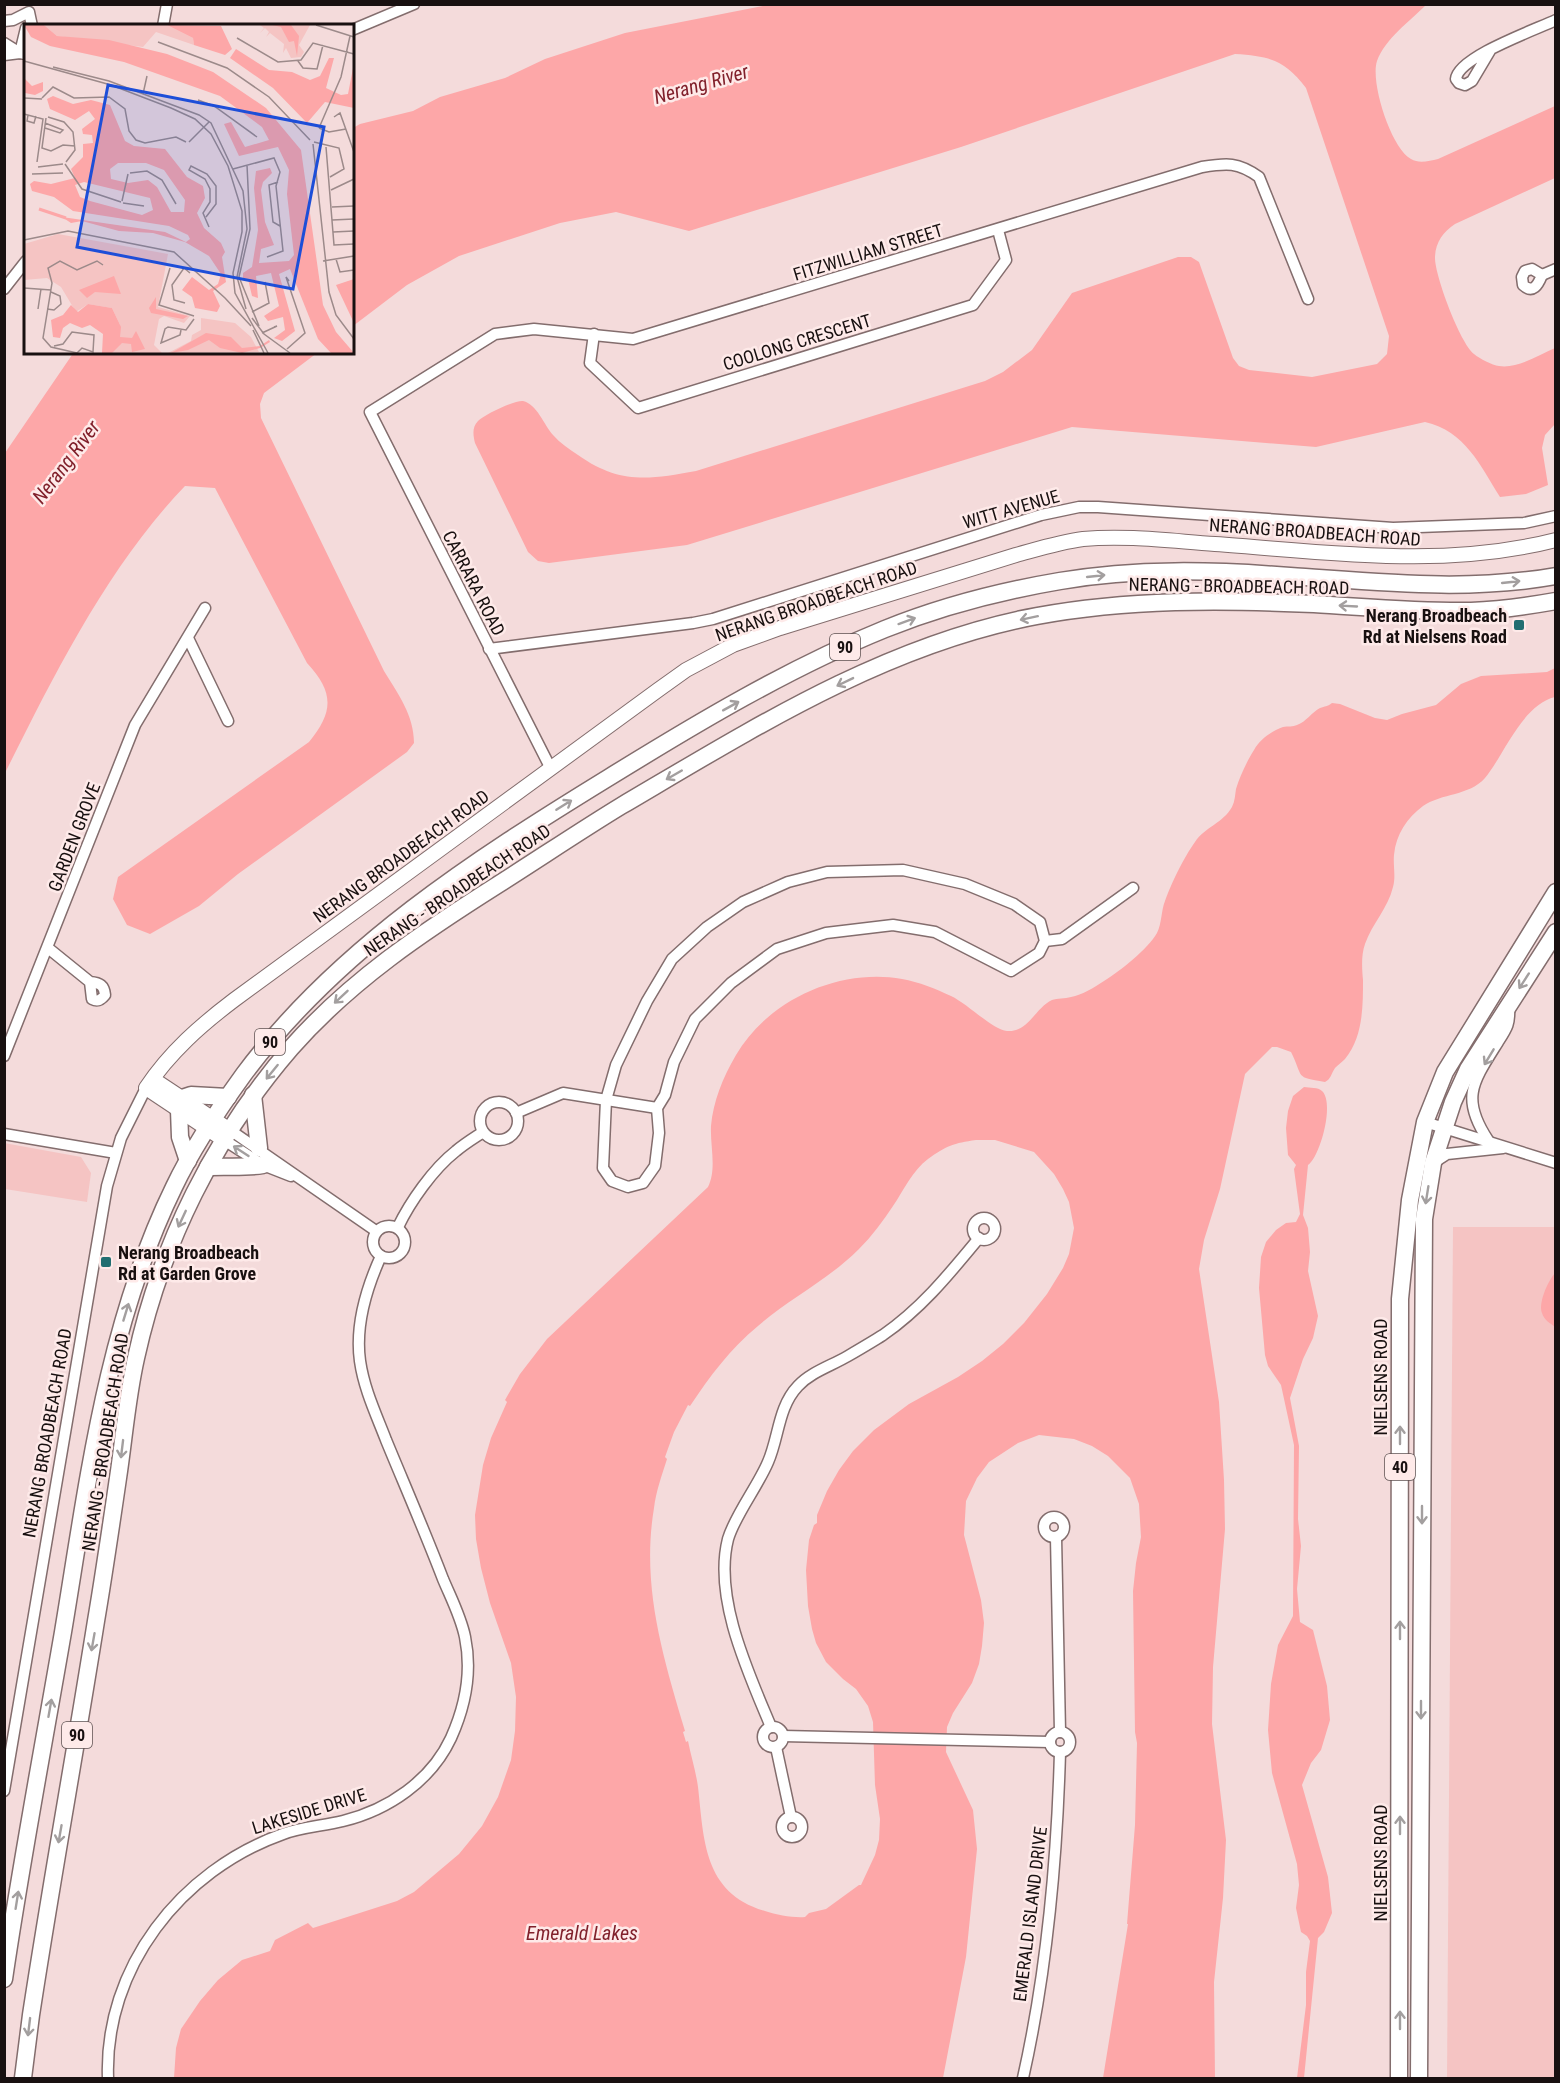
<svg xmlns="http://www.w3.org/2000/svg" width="1560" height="2083" font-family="'Roboto Condensed',sans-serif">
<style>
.green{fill:#f5c4c3}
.water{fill:#fda7a8;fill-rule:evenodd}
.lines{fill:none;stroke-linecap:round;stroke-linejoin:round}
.minor-casing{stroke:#836d6d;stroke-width:13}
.tertiary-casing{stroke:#836d6d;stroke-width:16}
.primary-casing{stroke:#836d6d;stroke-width:19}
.minor{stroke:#fff;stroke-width:10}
.tertiary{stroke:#fff;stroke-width:14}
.primary{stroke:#fff;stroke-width:16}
.oneway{stroke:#a39f9f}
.poi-dot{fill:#226e71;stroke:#feeae9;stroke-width:2}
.labels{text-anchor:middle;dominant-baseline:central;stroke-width:5;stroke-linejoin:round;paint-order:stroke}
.shield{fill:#feeae9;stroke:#5d5151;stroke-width:1.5}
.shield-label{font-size:16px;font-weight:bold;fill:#181010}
.street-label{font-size:18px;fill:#181010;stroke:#feeae9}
.poi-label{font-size:18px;font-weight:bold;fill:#181010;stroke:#feeae9;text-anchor:end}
.water-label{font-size:20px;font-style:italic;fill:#81202b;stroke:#feeae9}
.inset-river{fill:none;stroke:#fda7a8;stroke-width:3}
.inset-road{fill:none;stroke:#9c8a8a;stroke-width:1.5}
.view{fill:#1d4ed8;fill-opacity:0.15;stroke:#1d4ed8;stroke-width:3}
.inset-edge{fill:none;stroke:#181010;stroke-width:3}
</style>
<rect width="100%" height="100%" fill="#f4dbdb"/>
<!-- green -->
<g class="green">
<path d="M4,1143L81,1157L91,1173L87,1202L5,1189Z"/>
<path d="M1453,1227H1555V2078H1447Z"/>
</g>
<!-- water -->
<g class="water">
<path d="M768,5H1426C1410,21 1385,39 1377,61C1370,82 1391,148 1411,159C1419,164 1429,161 1438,159L1555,106V178L1455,224C1443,232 1435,243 1435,258C1435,276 1460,343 1474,354C1480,359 1492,365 1499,366C1517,369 1539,355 1555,348V424L1545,435L1542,448L1548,485L1526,494L1500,497C1480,465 1465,431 1425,422L1316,447L1072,427L687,545L549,563L538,561L528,552L475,443C473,435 472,427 478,421C484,415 515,400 523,401C537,404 544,425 553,435C560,443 569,449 578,455C619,484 648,480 696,471L985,381L1003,372L1032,350L1072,293L1178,257H1191L1199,262L1233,358L1239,366L1249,370L1312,377L1377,364L1387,354L1389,336L1306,88C1285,60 1269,56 1235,54L961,147L689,231L616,212L560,223L459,256L407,285L353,326V128L360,124L413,111L440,97L505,78L545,59L625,33Z"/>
<path d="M74,352L317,353L264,393L260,404L261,418L384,671C398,694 414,715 414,743L407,752L238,874L199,906L150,934L127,925L113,899L118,877L309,742C334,712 334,692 307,663L215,488L185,486C108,566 54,675 5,773V453Z"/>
<path d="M1555,668V697C1522,705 1504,755 1485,778C1469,796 1442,793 1423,806C1407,818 1396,834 1394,855C1393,865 1396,877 1393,887C1388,908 1372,924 1365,944C1361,955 1362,969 1363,980C1363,1007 1363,1037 1345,1059C1342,1062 1338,1065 1335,1068C1331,1074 1331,1079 1325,1082C1294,1077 1304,1078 1291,1052L1277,1047H1272L1245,1074L1220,1189L1204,1240L1199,1269L1219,1402L1224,1480L1225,1529L1213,1667L1212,1724L1226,1840L1223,1898L1214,1982L1215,2078H1103L1128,1924H1127L1135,1825L1137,1743L1135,1732L1133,1591L1136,1563L1141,1537L1139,1504L1130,1478L1108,1456L1092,1446L1074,1439L1039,1435L1018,1443L989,1462L977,1478L966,1501L964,1535L981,1600L984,1623L982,1646L979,1664L972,1683L953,1713L947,1727L946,1752L973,1810L977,1849L966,1957L943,2078H174L176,2048L181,2029L200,2001L218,1980L242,1960L270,1951L275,1940L308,1923L313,1928L397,1901L414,1892L459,1854L482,1826L498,1797L511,1760L515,1731L516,1697L511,1663L490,1603L481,1568L476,1539L475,1515L483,1465L491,1438L507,1402L505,1400L520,1374L547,1339L708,1187C717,1169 710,1146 711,1126C713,1102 723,1077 736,1055C768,1000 839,968 902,979C919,982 936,989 951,996C968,1004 993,1030 1007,1031C1028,1033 1035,1008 1052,1000C1057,998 1065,999 1071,997C1082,995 1095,987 1104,981C1120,971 1148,949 1157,933C1162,923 1161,911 1165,901C1171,884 1184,857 1195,842C1205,827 1223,823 1232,807C1235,801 1235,795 1236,789C1240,776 1247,761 1254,750C1260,739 1272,731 1283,727C1288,726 1293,727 1297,725C1306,722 1312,712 1320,708C1325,706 1327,707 1332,703L1340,704L1375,718L1387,720L1402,714L1436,705L1461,684L1481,676L1547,672ZM976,1140H995L1034,1152L1054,1174L1063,1189L1069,1202L1074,1228L1069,1254L1063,1268L1047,1294L1024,1323L1003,1344L982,1361L958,1377L909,1404L874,1430L853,1451L839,1470L827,1491L817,1515V1523L814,1525L809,1540L806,1570L808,1606L812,1629L816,1643L826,1662L843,1679L856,1689L868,1706L873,1722L875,1785L880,1819L879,1840L875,1855L861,1885H859L826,1909L809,1913L805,1917C794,1918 777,1915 765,1911C703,1893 704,1839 698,1787C696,1772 691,1756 688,1741L686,1742L683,1732L685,1731C663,1657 641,1586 654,1508C656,1491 662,1475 667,1459L665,1457L674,1432L688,1405L690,1406C710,1376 730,1349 758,1326C790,1298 828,1280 859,1249C872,1236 883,1221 893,1206C904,1190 912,1171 928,1159C946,1146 954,1143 976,1140Z"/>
<path d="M1304,1087C1310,1088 1318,1087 1322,1091C1335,1103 1320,1157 1308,1165L1303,1215L1308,1228L1310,1252L1308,1271L1318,1316L1313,1338L1303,1359L1290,1398L1299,1446L1298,1519L1301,1546L1297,1589L1300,1622L1313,1630L1327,1686L1330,1720L1321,1750L1311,1763L1302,1785L1328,1877L1332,1913L1324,1932L1318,1938L1304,2078H1297L1306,2005V1972L1310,1941L1307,1936L1301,1932L1296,1908L1299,1885L1297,1864L1272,1773L1268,1730L1271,1684L1278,1645L1293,1616L1294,1445L1281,1385L1268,1366L1265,1355L1259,1288L1261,1257L1266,1242L1276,1230L1286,1223L1296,1222L1300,1214L1294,1169L1296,1165L1288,1155L1286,1128L1288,1111L1293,1096Z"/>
<path d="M1555,1273V1327C1550,1323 1544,1320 1542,1313C1538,1303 1548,1281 1555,1273Z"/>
</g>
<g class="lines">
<!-- minor casing -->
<g class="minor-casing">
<g id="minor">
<path d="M4,21L13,20L29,12L32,26"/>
<path d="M163,26L167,4"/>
<path d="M352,30L414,4"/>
<path d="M4,43L20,53"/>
<path d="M1491,49L1472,81L1465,85L1459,83L1456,79C1458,57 1535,30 1556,20"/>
<path d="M20,53L26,28"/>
<path d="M4,55L20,53L25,54"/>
<path d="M1532,269L1542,275C1538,285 1533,294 1523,285L1522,277L1525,271Z"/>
<path d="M1542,275L1556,269"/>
<path d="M4,289L26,261"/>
<path d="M594,334L590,363L638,408L973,305L1006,260L998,230"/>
<path d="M188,638L228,721"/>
<path d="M489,649L693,623L713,619L1041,515L1079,507H1098L1393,528L1524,523L1556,516"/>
<path d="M551,769L370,412L495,334L534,329L633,339L1202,167C1227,163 1238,162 1259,177L1308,299"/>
<path d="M903,870L965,884L1014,904L1040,922L1045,941L1039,953L1011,971L935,932L893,925L826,933L777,949L731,983L695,1019L674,1062L665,1095L657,1108L659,1133L655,1166L643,1183L628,1187L612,1181L603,1168L606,1100L616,1065L647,1001L672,959L707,927L743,902L788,882L827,872Z"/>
<path d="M1045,941L1062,939L1133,888"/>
<path d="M48,948L90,982C100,983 104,985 105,995C101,1000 98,1002 92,999L90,982"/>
<path d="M4,1056L135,725L205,608"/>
<circle cx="499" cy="1121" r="19"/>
<path d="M516,1113L563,1093L657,1108"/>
<path d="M1425,1122L1556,1163"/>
<path d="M230,1130L376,1231"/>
<path d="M4,1134L116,1153"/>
<path d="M224,1140L263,1165L291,1176"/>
<path d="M1488,1140C1460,1098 1473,1082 1498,1042C1507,1028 1510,1024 1509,1007"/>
<path d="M1433,1163L1447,1154L1503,1148"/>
<circle cx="984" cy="1229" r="11"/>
<circle cx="389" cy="1242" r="16"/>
<path d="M398,1227C410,1202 433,1169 456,1151C464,1144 474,1138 483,1132"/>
<circle cx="1054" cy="1527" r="10"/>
<path d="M1056,1537L1060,1732"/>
<path d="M771,1727C749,1674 713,1598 728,1539C735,1515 758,1486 768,1462C779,1437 778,1407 798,1386C811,1372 831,1366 848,1356C860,1349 872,1342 883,1335C922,1308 950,1273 979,1238"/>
<circle cx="773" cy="1737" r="10"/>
<circle cx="1060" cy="1742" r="10"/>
<path d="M783,1736L1050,1742"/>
<path d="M776,1747L791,1817"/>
<path d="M4,1791L107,1186L121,1138L146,1088"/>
<circle cx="792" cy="1827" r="10"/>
<path d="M108,2078C104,1968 181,1870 283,1834C302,1827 323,1826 343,1821C388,1810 431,1781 451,1738C465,1707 472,1671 465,1637C461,1617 451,1598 443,1579C425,1532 405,1486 386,1440C376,1414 364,1389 360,1361C355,1325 366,1289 381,1256"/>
<path d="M1023,2078C1047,1971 1057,1862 1060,1752"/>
</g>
</g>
<!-- tertiary casing -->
<g class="tertiary-casing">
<g id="tertiary">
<path d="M153,1079L230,1130"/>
<path d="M224,1140L146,1088C170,1052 201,1025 234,1000L658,690L686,670L733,645L780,628L1016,555C1038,549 1060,542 1083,539C1126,535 1171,541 1215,544C1329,552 1443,569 1556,540"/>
</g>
</g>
<!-- primary casing -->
<g class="primary-casing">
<g id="primary">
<path d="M253,1095L259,1148"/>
<path d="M182,1098L191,1095L228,1097"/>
<path d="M179,1110L180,1137L188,1161"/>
<path d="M208,1167C227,1166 245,1168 263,1165"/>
<path d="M4,1979C21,1863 43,1748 63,1632C88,1482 106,1326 174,1187C193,1147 218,1110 244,1074C338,948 476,859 608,778C697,723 789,668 885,629C942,606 1001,591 1060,581C1136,568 1214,570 1290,576C1379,582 1467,592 1556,576"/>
<path d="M23,2078L31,2015C51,1884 75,1753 96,1621C104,1574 111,1526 118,1478C124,1438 127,1398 136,1358C161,1244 214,1137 291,1048C351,980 423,932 499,884C540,858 580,831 621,806C752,729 886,644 1037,616C1129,599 1221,600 1314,604C1366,607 1419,612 1471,611C1500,610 1528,606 1556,601"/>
<path d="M1399,2078L1400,1299L1410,1200L1425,1122L1445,1072L1556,892"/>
<path d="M1419,2078L1424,1219L1433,1163L1453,1102L1468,1069L1556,932"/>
</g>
</g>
<!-- minor -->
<use href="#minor" class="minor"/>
<!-- tertiary -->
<use href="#tertiary" class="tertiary"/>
<!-- primary -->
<use href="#primary" class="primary"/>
</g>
<!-- one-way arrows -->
<defs><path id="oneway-shaft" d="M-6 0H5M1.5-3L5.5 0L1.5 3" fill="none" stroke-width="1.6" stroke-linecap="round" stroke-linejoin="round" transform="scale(1.5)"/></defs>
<g class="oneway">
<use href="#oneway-shaft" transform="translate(1096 576) rotate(-6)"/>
<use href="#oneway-shaft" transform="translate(1511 582) rotate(-6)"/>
<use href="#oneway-shaft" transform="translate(1348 606) rotate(-177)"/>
<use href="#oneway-shaft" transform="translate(1029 618) rotate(168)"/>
<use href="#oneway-shaft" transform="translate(907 621) rotate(-20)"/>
<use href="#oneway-shaft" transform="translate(845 682) rotate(154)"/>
<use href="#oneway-shaft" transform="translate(731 706) rotate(-29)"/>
<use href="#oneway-shaft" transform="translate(674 775) rotate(150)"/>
<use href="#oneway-shaft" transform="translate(564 805) rotate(-32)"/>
<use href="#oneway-shaft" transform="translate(1524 981) rotate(123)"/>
<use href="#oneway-shaft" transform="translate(341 997) rotate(137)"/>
<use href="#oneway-shaft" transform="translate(1489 1057) rotate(121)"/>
<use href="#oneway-shaft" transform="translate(272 1072) rotate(129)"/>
<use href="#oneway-shaft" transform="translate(241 1151) rotate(-147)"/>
<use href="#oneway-shaft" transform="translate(1427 1195) rotate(99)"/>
<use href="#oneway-shaft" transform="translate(182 1219) rotate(115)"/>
<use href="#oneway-shaft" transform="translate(126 1312) rotate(-73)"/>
<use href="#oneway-shaft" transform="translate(1400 1435) rotate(-90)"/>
<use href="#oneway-shaft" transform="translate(122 1449) rotate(97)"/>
<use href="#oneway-shaft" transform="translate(1422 1515) rotate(90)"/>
<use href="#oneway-shaft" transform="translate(1400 1630) rotate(-90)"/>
<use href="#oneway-shaft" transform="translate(93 1642) rotate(100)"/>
<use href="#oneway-shaft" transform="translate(50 1708) rotate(-80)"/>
<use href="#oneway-shaft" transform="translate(1421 1710) rotate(90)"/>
<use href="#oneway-shaft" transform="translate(1400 1825) rotate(-90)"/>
<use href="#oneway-shaft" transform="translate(60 1834) rotate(100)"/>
<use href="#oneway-shaft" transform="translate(17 1900) rotate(-81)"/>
<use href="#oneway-shaft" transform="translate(1400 2020) rotate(-90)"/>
<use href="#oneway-shaft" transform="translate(29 2027) rotate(97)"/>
</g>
<!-- markers -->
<g class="poi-dot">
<rect x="1513" y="619" width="12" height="12" rx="3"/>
<rect x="100" y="1256" width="12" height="12" rx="3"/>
</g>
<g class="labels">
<!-- shield labels -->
<g class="shield">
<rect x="830" y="634" width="30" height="26" rx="4.5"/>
<rect x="255" y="1029" width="30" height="26" rx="4.5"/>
<rect x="1385" y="1454" width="30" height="26" rx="4.5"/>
<rect x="62" y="1722" width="30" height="26" rx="4.5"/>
</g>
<g class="shield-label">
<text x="845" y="647">90</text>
<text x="270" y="1042">90</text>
<text x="1400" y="1467">40</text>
<text x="77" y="1735">90</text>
</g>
<!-- street labels -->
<g class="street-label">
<text transform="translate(868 252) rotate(-17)">FITZWILLIAM STREET</text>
<text transform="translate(797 342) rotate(-17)">COOLONG CRESCENT</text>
<text transform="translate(1011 509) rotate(-16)">WITT AVENUE</text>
<text transform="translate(1315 532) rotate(4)">NERANG BROADBEACH ROAD</text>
<text transform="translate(474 583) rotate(63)">CARRARA ROAD</text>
<text transform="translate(1239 586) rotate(1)">NERANG - BROADBEACH ROAD</text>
<text transform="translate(816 601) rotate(-19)">NERANG BROADBEACH ROAD</text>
<text transform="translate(74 837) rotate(-69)">GARDEN GROVE</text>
<text transform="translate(401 856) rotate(-36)">NERANG BROADBEACH ROAD</text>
<text transform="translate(457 890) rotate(-34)">NERANG - BROADBEACH ROAD</text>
<text transform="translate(1380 1377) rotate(-90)">NIELSENS ROAD</text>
<text transform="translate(47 1433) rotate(-80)">NERANG BROADBEACH ROAD</text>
<text transform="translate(105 1442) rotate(-81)">NERANG - BROADBEACH ROAD</text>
<text transform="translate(309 1811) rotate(-17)">LAKESIDE DRIVE</text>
<text transform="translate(1380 1863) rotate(-90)">NIELSENS ROAD</text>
<text transform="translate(1030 1914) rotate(-83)">EMERALD ISLAND DRIVE</text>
</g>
<!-- poi labels -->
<g class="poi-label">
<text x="1507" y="615">Nerang Broadbeach<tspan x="1507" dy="21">Rd at Nielsens Road</tspan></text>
<text x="118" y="1252" text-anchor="start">Nerang Broadbeach<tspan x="118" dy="21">Rd at Garden Grove</tspan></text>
</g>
<!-- water labels -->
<g class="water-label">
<text transform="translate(701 84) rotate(-16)">Nerang River</text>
<text transform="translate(66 462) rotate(-53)">Nerang River</text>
<text x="582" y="1933">Emerald Lakes</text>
</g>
</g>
<!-- overview -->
<g transform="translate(24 24)">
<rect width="330" height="330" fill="#f4dbdb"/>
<path d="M20,1H143L169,14L170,21L132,8L119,23L33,12ZM236,1H286L275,21L280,28L277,33L267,34L262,24L259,29L260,20L246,9L242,13L245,8L241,4L236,9L240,4ZM34,210L144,230L134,283L166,292L160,299L140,292L135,295L130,321L138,329H88L96,301L88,284L64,280L52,288L37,263L23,254L0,256V220ZM177,294L211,299L227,313L235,328L144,329L167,317L168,311L177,306Z" fill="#f5c4c3"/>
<path d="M0,1H20L33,12L85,16L143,30L189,48L242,84L277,126L299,281L312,308L330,329H307L294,315L266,245L255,250L271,307L258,317L250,314L261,306L259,293L244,297L240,292L255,282L247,249L232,252L234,274L228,272L224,255L219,254V249L228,243L234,206L230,164L232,147L246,144L248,149L239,158L237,166L241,198L250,221L237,225L235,239L265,237L270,231L263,170L265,146L254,123L215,132L200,100L207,98L221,123L245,116L238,103L196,72L100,38L26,22L7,13ZM143,1L197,2L208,25L201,31L170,21L169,14ZM248,1H267L275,12L273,32L270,17L265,18L257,3ZM212,25L245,46L268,48L286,56L296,52L305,34H310L302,64L317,71L324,70L330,39V84L301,78L283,99L249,64L206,34ZM0,54L8,62L19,58V67L11,71L1,69ZM29,72L49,80L67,76L86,81L101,117L110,122L141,125L163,153L179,162L181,174L173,189L180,204L197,219L201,228L198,233L202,258L189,267L196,282L193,288L171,284L168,273L158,266L168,253L185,266L194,260L197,250L185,232L161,218L129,209L95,207L58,197L47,199L38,193L141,208L162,218L166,215L164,211L145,202L49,187L30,173L8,167L6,160L10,157L27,160L51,154L47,145L59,133V120L69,119L68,111L59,110L58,105L71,95L65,87L51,96L26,85L23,75ZM94,139H122L140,146L161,176L160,188H147L133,163L124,156L104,159L87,155L86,145ZM60,158L126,174L129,186L118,191L66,177L56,173L51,161ZM90,252L97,270L71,268L63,274L55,266ZM330,255V299L312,261ZM132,273V285L164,292L159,295L127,289L125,284ZM64,280L88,284L97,303L96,313L108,314L112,307L121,325L108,328L107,320L98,319L88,329H78L79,310L66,301L58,304L46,299L39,304L36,314L29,313L27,296L39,291L47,281L54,288ZM182,309L207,313L218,324L236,322L245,316L246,318L236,324L218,329L196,324L185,316L164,326L147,329Z" fill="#fda7a8" fill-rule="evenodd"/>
<path class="inset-river" d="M15,185L42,194"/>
<path class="inset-road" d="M292,1L330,13M213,14L254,38L277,36L289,19L330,30M134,18L203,44L245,73L286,116M0,37L87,61L147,84L171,95L187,110L204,142L218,187V208L209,249L211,269L244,329M274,37L279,44L293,45L299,21M29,43L85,57L175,91L187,99L219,167L223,205L213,253L222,285M119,70L123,52M0,74L18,75M18,74L29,63L50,74L85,73L101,85L105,107L112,116L121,119L152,113L162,118M174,76L190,82L233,113M0,90L19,95L13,138M4,91L3,97L10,99L12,92M24,93L40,98L49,108L51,126L42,138M310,93L316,89L330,128M22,94L18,124L27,127L39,121L51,122M21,104L36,109L39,106L21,99M295,104L317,53L326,12M295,104L305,108L322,105M165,118L185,98M290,118L315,124L320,145L306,153M289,120L305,268L312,291L330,315M302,123L310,221L330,220M41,140L58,165L97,178M223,141L226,205L215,253L235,302M14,143L39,140M209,145L250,134L256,148L252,162L259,227L243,233M106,149L123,147L138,156L152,180M8,150L39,149M254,158L245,161L249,198L256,202M307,166L330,155M98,177L104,150M99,179L120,182M308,183L330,182M182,193L192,180V162L183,150L167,142L165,146L181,155L186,165V178L179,189L185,203M308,196L330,195M309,208L330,207M0,216L44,207L150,228L201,274L227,302M312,235L316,248L330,246M299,237L330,232M146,244L135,281L170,292M0,264L27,266M161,279L150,276L148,261L160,244L166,249M14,285L17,265M23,285L30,286L37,280L36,272L27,268M228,288L245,279L241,258M228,294L240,310L266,329M157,306L156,311L137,319L141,305L144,303L162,306L170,295M229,306L240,329M238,309L253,302L250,303M30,322L39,320L48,308L70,311L69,328L58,324L53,329M263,325L281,309L262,253L265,257M53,329L27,323L19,314L28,259L24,244L36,237L53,246L73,237L79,241"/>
<path class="view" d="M84,61L300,103L269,265L53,223Z"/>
<rect width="330" height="330" class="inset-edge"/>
</g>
<!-- border -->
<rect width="1560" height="2083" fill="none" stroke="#181010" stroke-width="12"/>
</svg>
